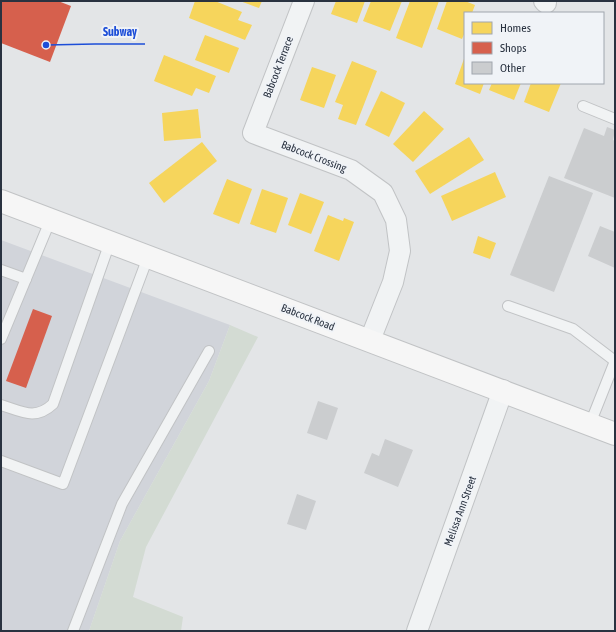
<svg xmlns="http://www.w3.org/2000/svg" width="616" height="632" font-family="'Asap Condensed',sans-serif">
<style>
.built{fill:#d1d4da}
.green{fill:#d3dbd3}
.homes{fill:#f6d55c}
.shops{fill:#d6604d}
.building{fill:#cbcdcf}
.lines{fill:none;stroke-linecap:round;stroke-linejoin:round}
.lane-casing{stroke:#c1c3c5;stroke-width:12}
.street-casing{stroke:#c1c3c5;stroke-width:22}
.secondary-casing{stroke:#c1c3c5;stroke-width:24}
.lane{stroke:#f1f3f4;stroke-width:10}
.street{stroke:#f1f3f4;stroke-width:20}
.secondary{stroke:#f6f6f6;stroke-width:22}
.labels{text-anchor:middle;dominant-baseline:central;stroke-width:4;stroke-linejoin:round;paint-order:stroke}
.street-label{font-size:11px;fill:#293240;stroke:#f0f3f7}
.leader{fill:none;stroke:#1d4ed8;stroke-width:1.5}
.callout-dot{fill:#1d4ed8;stroke:#f0f3f7;stroke-width:1.5}
.callout-label{font-size:12px;text-anchor:middle;font-weight:bold;fill:#1d4ed8;stroke:#f0f3f7;stroke-width:4;stroke-linejoin:round;paint-order:stroke}
</style>
<rect width="100%" height="100%" fill="#e3e5e7"/>
<!-- built -->
<path class="built" d="M1,240L230,325L209,381L120,541L89,631H1Z"/>
<!-- green -->
<path class="green" d="M230,325L258,337L146,547L133,597L183,617L181,631H89L120,541L209,381Z"/>
<!-- homes -->
<g class="homes">
<path d="M195,1H215L242,12L238,20L252,25L245,40L189,18Z"/>
<path d="M240,1H262L259,8Z"/>
<path d="M336,1H365L357,23L331,14Z"/>
<path d="M371,1H402L390,31L363,21Z"/>
<path d="M410,1H439L422,48L396,38Z"/>
<path d="M447,1H465L475,5L472,13H465V32L462,39L437,29Z"/>
<path d="M205,35L239,48L229,73L195,60Z"/>
<path d="M164,55L216,76L209,93L196,88L192,96L154,81Z"/>
<path d="M465,56V83H484L480,94L455,84Z"/>
<path d="M352,61L377,71L356,125L338,119L343,105L335,102Z"/>
<path d="M312,67L336,75L324,108L300,100Z"/>
<path d="M492,83H521L514,100L489,90Z"/>
<path d="M531,83H561L549,112L524,102Z"/>
<path d="M381,91L405,103L389,137L365,125Z"/>
<path d="M198,109L201,138L164,141L162,113Z"/>
<path d="M424,111L444,129L413,162L393,144Z"/>
<path d="M469,137L484,160L430,194L415,171Z"/>
<path d="M202,142L217,161L164,203L149,183Z"/>
<path d="M495,172L506,197L452,221L441,196Z"/>
<path d="M227,179L252,189L239,224L213,214Z"/>
<path d="M262,189L288,198L276,233L250,224Z"/>
<path d="M300,193L324,202L311,234L288,225Z"/>
<path d="M328,215L343,221L344,218L354,222L339,261L314,251Z"/>
<path d="M478,236L496,243L490,259L473,253Z"/>
</g>
<!-- shops -->
<g class="shops">
<path d="M1,1H58L71,6L50,62L1,43Z"/>
<path d="M33,309L52,316L26,388L6,381Z"/>
</g>
<!-- building -->
<g class="building">
<path d="M607,127L615,130L613,140L615,141V198L564,178L584,128L604,136Z"/>
<path d="M549,176L593,193L554,292L510,275Z"/>
<path d="M600,226L615,232V268L588,256Z"/>
<path d="M318,401L338,408L327,440L307,433Z"/>
<path d="M385,439L413,450L398,487L364,473L372,453L379,456Z"/>
<path d="M297,494L316,501L306,530L287,524Z"/>
</g>
<g class="lines">
<!-- lane casing -->
<g class="lane-casing">
<g id="lane">
<path d="M583,106L615,119"/>
<path d="M1,270L26,279"/>
<path d="M508,306L573,329L615,361L590,424"/>
<path d="M1,339L50,221"/>
<path d="M1,405C21,411 35,421 53,404L110,242"/>
<path d="M1,461L63,484L148,257"/>
<path d="M73,631L122,504L209,351"/>
</g>
</g>
<!-- street casing -->
<g class="street-casing">
<g id="street">
<path d="M304,1L253,133L351,170L383,193L396,220L400,251L393,282L370,340"/>
<path d="M544,1L546,3"/>
<path d="M417,631L503,390"/>
</g>
</g>
<!-- secondary casing -->
<g class="secondary-casing">
<path id="secondary" d="M1,201L615,434"/>
</g>
<!-- lane -->
<use href="#lane" class="lane"/>
<!-- street -->
<use href="#street" class="street"/>
<!-- secondary -->
<use href="#secondary" class="secondary"/>
</g>
<g class="labels">
<!-- street labels -->
<g class="street-label">
<text transform="translate(278 67) rotate(-69)">Babcock Terrace</text>
<text transform="translate(314 156) rotate(21)">Babcock Crossing</text>
<text transform="translate(308 317) rotate(21)">Babcock Road</text>
<text transform="translate(460 511) rotate(-70)">Melissa Ann Street</text>
</g>
</g>
<!-- callouts -->
<path class="leader" d="M46 45L95 44H145"/>
<circle class="callout-dot" cx="46" cy="45" r="4"/>
<g class="callout-label">
<text x="120" y="36">Subway</text>
</g>
<!-- border -->
<rect width="616" height="632" fill="none" stroke="#293240" stroke-width="4"/>
<!-- legend -->
<rect x="464" y="12" width="140" height="72" fill="#f0f3f7" stroke="#a0a6ae"/>
<rect x="472" y="22" width="20" height="12" fill="#f6d55c" stroke="#a0a6ae"/>
<text x="500" y="32" font-size="12" fill="#293240">Homes</text>
<rect x="472" y="42" width="20" height="12" fill="#d6604d" stroke="#a0a6ae"/>
<text x="500" y="52" font-size="12" fill="#293240">Shops</text>
<rect x="472" y="62" width="20" height="12" fill="#cbcdcf" stroke="#a0a6ae"/>
<text x="500" y="72" font-size="12" fill="#293240">Other</text>
</svg>
